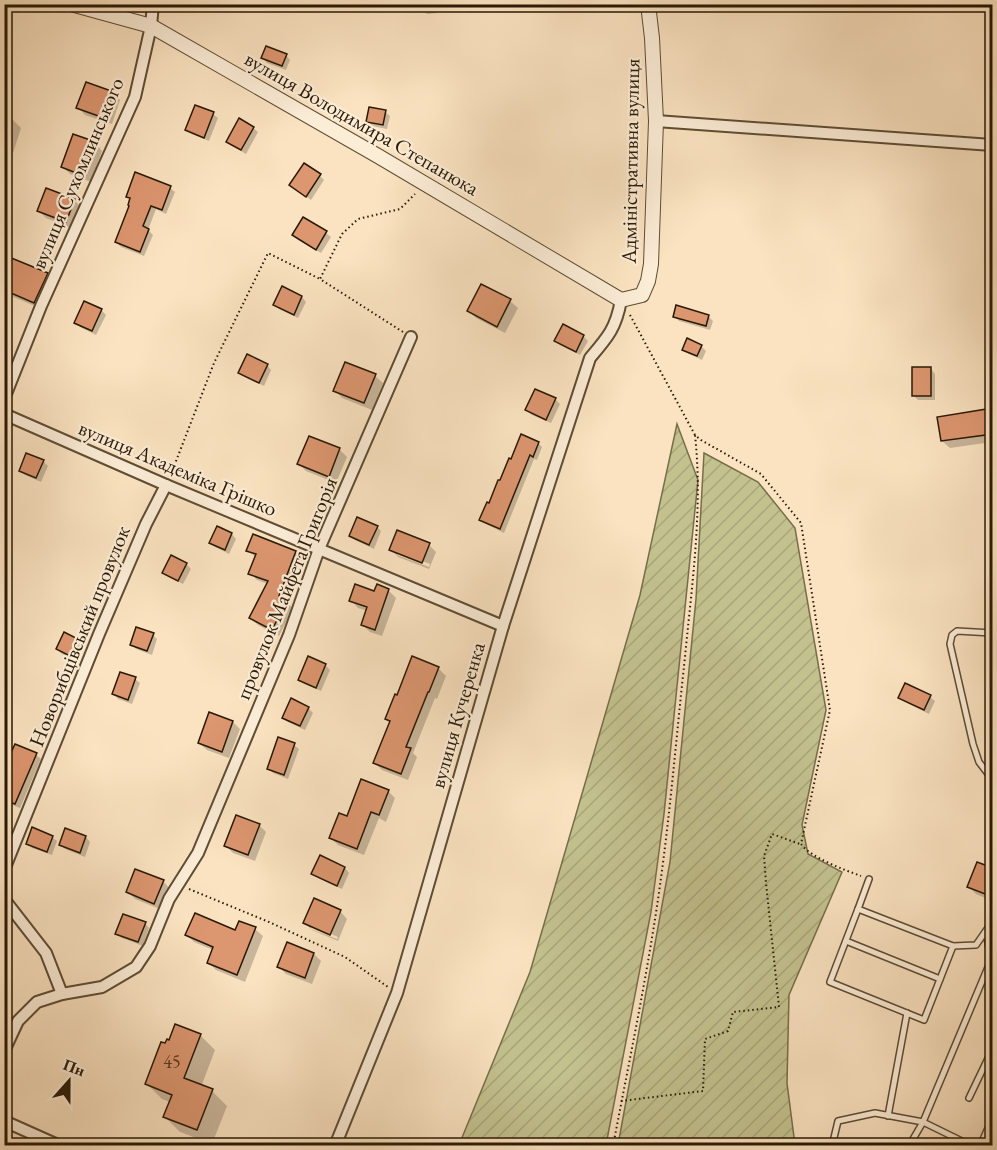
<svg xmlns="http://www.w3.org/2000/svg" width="997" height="1150" font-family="'EB Garamond',serif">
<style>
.garden{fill:url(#garden-furrows);stroke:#766e4a;stroke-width:1.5}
.shadow{fill:#0003;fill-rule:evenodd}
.building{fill:#dc9670;stroke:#291904;stroke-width:1.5}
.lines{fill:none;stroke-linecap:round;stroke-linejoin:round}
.service-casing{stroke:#5e4c33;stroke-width:8}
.minor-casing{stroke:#5e4c33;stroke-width:14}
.tertiary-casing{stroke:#5e4c33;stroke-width:16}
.path{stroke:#291904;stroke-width:2;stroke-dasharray:1.5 3;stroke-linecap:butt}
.service{stroke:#fcedd7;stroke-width:5}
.minor{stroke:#fcedd7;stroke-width:10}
.tertiary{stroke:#fcedd7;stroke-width:14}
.labels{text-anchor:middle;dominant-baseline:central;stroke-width:4.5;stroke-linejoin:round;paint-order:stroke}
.number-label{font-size:18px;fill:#56381f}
.street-label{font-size:21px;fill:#291904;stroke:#fcedd7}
</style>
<defs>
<pattern id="garden-furrows" width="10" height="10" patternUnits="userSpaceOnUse" patternTransform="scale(1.5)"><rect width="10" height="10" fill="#c3c28f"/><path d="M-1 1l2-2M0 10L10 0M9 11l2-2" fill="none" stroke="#a8a67a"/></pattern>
</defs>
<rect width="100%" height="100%" fill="#fbe3c1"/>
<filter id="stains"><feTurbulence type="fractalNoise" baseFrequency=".00333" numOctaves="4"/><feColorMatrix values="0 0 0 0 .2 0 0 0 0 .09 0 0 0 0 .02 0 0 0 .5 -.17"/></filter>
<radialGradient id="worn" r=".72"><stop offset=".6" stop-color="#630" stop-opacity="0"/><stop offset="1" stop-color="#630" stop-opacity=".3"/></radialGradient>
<!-- garden -->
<g class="garden">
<path d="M677,424L698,480L664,814L651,912L606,1145H459L530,972L640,595Z"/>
<path d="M704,453L758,482L795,528L826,710L802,825L808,854L842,872L789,995L787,1083L795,1145H618L670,862L696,599Z"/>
</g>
<!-- shadow -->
<g class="shadow">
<path d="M422,4H437V13L427,14L422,9Z"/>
<path d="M457,4H476V10H461Z"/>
<path d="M515,4H538V11L519,12L515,7Z"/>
<path d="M286,55L290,60L286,70L267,63L263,58Z"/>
<path d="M113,93L120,100L112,124L85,115L78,107Z"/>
<path d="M385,112L390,116L387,129L372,126L368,121Z"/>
<path d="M213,114L218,118L209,141L192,134L187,130Z"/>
<path d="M4,118L13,120L21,128L13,153L4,151Z"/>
<path d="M253,128L258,132L246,154L232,146L227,142Z"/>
<path d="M95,143L102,151L91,182L70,174L63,167Z"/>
<path d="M320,176L324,180L311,200L291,185Z"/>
<path d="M170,188L175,192L166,214L156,209L148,230L153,235L144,256L121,247L116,242L131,200L128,196Z"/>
<path d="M74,200L82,208L73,229L46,218L38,210Z"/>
<path d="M303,219L326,233L331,237L321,253L298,240L294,235Z"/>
<path d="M4,257L47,274L54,281L42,309L4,293Z"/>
<path d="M482,286L510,301L518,308L505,333L476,318L469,311Z"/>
<path d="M283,288L302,297L306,302L298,318L279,309L275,305Z"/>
<path d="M101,310L106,315L96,335L80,327L76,322Z"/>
<path d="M674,316H708L713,321L710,330L679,321Z"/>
<path d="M563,326L583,336L588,341L580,355L560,345L556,340Z"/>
<path d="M701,346L706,351L702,360L689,354L684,349Z"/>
<path d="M267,365L271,370L264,386L245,377L240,373Z"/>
<path d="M931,369L935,374V400H918L913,395Z"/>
<path d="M375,376L383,383L372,410L342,398L335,390Z"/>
<path d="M555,399L560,404L551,423L532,415L527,410Z"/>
<path d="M992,410V442L950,448L942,441Z"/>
<path d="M310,437L340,450L347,457L336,483L306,471L299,464Z"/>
<path d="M538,443L542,447L537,460L534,459L504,533L486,524L481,520L490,505L512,461Z"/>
<path d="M43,461L48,466L41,482L25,475L21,471Z"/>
<path d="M377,527L381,531L374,549L355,540L351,536Z"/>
<path d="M218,528L232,534L236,539L229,554L215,547L211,543Z"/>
<path d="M429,545L436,552L429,569L398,557L391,549ZM397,551L430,564L429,567L397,555Z"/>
<path d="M248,550L296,552L303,559L287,602L293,609L279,636L258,625L251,618L268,584L257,580L250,573L256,558Z"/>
<path d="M172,557L186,564L191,569L183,584L169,577L164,573Z"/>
<path d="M388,590L396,598L382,636L370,632L363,625L368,611L358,608L351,600Z"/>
<path d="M153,635L157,639L152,655L136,649L131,644Z"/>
<path d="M77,640L81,644L74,659L62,654L57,649Z"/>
<path d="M325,665L330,670L321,691L305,684L300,680Z"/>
<path d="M438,668L446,676L437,699L435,698L413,753L417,757L408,780L382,770L375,763L391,723L387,719Z"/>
<path d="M135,679L140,683L132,704L118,699L114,694Z"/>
<path d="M906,685L930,697L935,701L929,714L905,702L900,698Z"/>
<path d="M308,708L313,713L305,730L288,722L283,718Z"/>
<path d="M233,722L240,729L229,758L207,750L199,743Z"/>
<path d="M294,745L299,749L288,779L273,773L269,769Z"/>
<path d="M36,755L41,759L20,808L4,802V773Z"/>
<path d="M388,791L395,798L386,822L379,818L364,855L338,845L331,838L348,818Z"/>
<path d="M259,825L266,832L255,861L233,853L226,846Z"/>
<path d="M66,830L86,837L90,842L85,857L65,849L60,844Z"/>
<path d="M52,837L57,841L52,855L32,848L28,843Z"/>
<path d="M321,857L345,868L349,873L342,889L318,878L313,874Z"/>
<path d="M992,870V901L976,894L969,887Z"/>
<path d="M163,881L170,889L162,910L135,899L128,892Z"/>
<path d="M340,911L347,919L338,941L312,930L305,923ZM311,925L338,937L337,939L311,929Z"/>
<path d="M239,922L255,929L263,936L245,982L216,970L209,963L213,950L194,942L187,935L236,932Z"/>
<path d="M145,923L149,928L143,946L122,938L117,934Z"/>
<path d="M314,954L321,961L312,984L286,974L279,967Z"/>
<path d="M200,1035L215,1050L201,1087L212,1091L227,1106L212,1144L180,1132L165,1117L170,1102L162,1099L147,1084L166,1045Z"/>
</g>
<!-- building -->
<g class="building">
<path d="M266,46L287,54L282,66L261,58Z"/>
<path d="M86,82L114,92L104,118L76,108Z"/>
<path d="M195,105L214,112L204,138L185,130Z"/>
<path d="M369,107L386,110L383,125L366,122Z"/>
<path d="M239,118L254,127L241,150L226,142Z"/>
<path d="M73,134L96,142L84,176L61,167Z"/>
<path d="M304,163L321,174L306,197L289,185Z"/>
<path d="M135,172L171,186L162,210L151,206L143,226L149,229L140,252L115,242L129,206L128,205L130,198L126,197Z"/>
<path d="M46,188L75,199L66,222L37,211Z"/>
<path d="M303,217L327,231L316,250L292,235Z"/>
<path d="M4,255L48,273L34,303L4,290Z"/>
<path d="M481,284L511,299L497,327L467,311Z"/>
<path d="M282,286L302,296L294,315L273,305Z"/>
<path d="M84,301L102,309L92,331L74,323Z"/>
<path d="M676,305L709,315L706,326L673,317Z"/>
<path d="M563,324L584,335L576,352L554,341Z"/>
<path d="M687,338L702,345L697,356L682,350Z"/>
<path d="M247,354L268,364L259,383L238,373Z"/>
<path d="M345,362L376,374L364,403L333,391Z"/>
<rect x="912" y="367" width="19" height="29"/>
<path d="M535,389L556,398L546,420L525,410Z"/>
<path d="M993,408V434L941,441L937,417Z"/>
<path d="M521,434L539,442L533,457L530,455L500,529L479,520L487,502L489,503L498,480H500L509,458L511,459Z"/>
<path d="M309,436L340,448L329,477L297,464Z"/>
<path d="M26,453L44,460L36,478L19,471Z"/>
<path d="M357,517L378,526L369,545L349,536Z"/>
<path d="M217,526L232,533L225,550L209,543Z"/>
<path d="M397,530L430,543L422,563L389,550Z"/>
<path d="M253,534L296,551L279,596L287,600L272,630L249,618L268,581L248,574L256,554L246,551Z"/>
<path d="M171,555L187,563L178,581L162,573Z"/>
<path d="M355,584L374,591L377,584L389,589L375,630L361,625L367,607L349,601Z"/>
<path d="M136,627L154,633L147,651L130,645Z"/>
<path d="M64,632L78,639L70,656L56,649Z"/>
<path d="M308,656L326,664L316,688L298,680Z"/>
<path d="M412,656L439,667L429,692H428L406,747L411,748L401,774L373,763L390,721L385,719L395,694L397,695Z"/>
<path d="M120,672L136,677L128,700L112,694Z"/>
<path d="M905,683L931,695L924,710L898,698Z"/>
<path d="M291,698L309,707L300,726L282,718Z"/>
<path d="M209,712L233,721L222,752L198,743Z"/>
<path d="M278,737L295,743L284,775L267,769Z"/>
<path d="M15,744L37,753L15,804L4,800V768Z"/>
<path d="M361,779L389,790L379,815L371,812L357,849L329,838L339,813L347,816Z"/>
<path d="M236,815L260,824L248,855L224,846Z"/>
<path d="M32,827L53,836L47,852L26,844Z"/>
<path d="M65,828L86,836L80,853L59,845Z"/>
<path d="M320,855L345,867L337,886L311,874Z"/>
<path d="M977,862L993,868V897L967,887Z"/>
<path d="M135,869L164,880L154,904L126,892Z"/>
<path d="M314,898L341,910L330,935L303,923Z"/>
<path d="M195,913L235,930L239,921L256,927L237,975L207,963L213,947L185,935Z"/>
<path d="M123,914L146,922L138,942L115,934Z"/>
<path d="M287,942L314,953L305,978L277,967Z"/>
<path d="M175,1024L201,1034L184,1078L213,1089L197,1130L163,1117L172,1095L145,1084L161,1042L165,1043L167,1039L169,1040Z"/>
</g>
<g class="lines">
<!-- service casing -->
<g class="service-casing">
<g id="service">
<path d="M989,633L992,648"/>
<path d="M992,633L957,631L952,635L950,644L973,744L979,762L992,779"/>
<path d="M869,879L858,909L953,946L976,945L992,922"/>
<path d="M858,909L830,982L924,1020L953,946"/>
<path d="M846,941L940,979"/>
<path d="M969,1098L992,1050"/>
<path d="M888,1116L907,1013"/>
<path d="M832,1146L838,1121L875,1113L923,1122L909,1146"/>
<path d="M972,1146L923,1122L991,960L986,932"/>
<path d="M980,1146L992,1119"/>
</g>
</g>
<!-- minor casing -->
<g class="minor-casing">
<g id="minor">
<path d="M656,121L992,145"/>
<path d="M4,399L41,306L135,97L151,26L153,4"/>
<path d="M4,414L166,485L503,626"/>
<path d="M4,870L99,634L146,524L166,485"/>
<path d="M4,899L46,953L62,994"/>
<path d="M4,1051L18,1021L37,1002L62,994L102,987L136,967L150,946L169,899L198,853L289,635L319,549L411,337"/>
<path d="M4,1121L60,1146"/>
<path d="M335,1146L397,993L503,626L590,358C608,337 616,328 621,300"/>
</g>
</g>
<!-- tertiary casing -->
<g class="tertiary-casing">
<path id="tertiary" d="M71,4L151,26L378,156L621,300L642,295L648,281L651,264L656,121L652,38L648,4"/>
</g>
<!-- path -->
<g class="path">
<path d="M630,315L695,435L701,440L761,474L801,523L830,710L801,844C811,858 845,870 861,876"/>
<path d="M403,332L320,279L342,234L358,219L400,209L415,194"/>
<path d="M171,474L214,363L268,253L320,279"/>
<path d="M189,889L269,922L345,957L388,987"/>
<path d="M621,1101L703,1091L705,1039L728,1031L733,1012L779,1007L766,883L764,856L772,834L800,844"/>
<path d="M4,1145L6,1146"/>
<path d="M613,1146C630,1057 649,967 661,878C671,804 677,730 685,657C692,583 703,509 695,435"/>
</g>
<!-- service -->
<use href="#service" class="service"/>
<!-- minor -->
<use href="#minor" class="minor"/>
<!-- tertiary -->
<use href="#tertiary" class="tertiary"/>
</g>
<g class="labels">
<!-- number labels -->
<g class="number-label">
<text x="172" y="1061">45</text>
</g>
<!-- street labels -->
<g class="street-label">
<text transform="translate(362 123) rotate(30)">вулиця Володимира Степанюка</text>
<text transform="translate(630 161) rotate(-89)">Адміністративна вулиця</text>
<text transform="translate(77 173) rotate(-67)">вулиця Сухомлинського</text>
<text transform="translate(178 468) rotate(23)">вулиця Академіка Грішко</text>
<text transform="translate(286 588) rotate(-68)">провулок Майфета Григорія</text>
<text transform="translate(79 636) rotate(-68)">Новорибцівський провулок</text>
<text transform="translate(457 715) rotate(-74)">вулиця Кучеренка</text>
</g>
</g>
<!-- margin -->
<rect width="997" height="1150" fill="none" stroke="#fbe3c1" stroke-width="24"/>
<rect x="6" y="6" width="985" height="1138" fill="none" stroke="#291904" stroke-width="3"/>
<rect x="12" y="12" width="973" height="1126" fill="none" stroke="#291904" stroke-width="1.5"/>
<!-- north arrow -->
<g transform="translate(69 1081) rotate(21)" stroke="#fcedd7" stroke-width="4.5" paint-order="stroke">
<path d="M0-4.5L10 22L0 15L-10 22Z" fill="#291904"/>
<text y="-9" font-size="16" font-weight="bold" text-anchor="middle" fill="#291904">Пн</text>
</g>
<rect width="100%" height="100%" filter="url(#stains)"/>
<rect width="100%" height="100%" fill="url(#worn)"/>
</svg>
